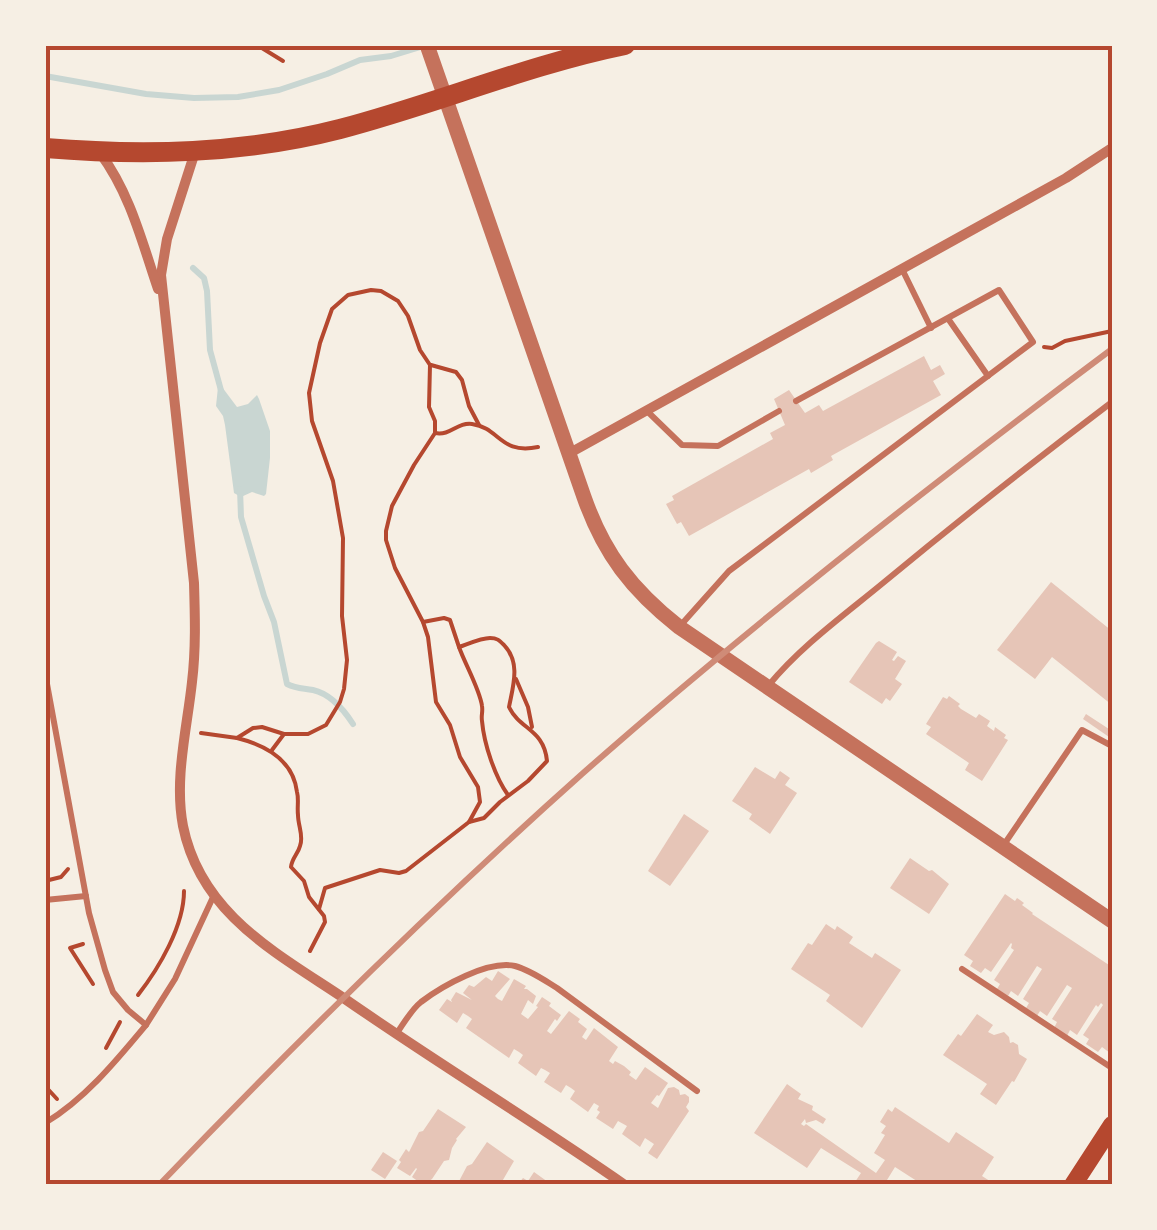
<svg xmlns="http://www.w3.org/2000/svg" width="1157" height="1230" font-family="'Exo 2',sans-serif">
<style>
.water{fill:#c9d6d2}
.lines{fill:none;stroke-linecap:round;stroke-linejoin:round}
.stream{stroke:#c9d6d2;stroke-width:6}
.building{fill:#e6c5b7}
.path{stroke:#b5482f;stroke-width:4}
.service{stroke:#c5725c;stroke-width:6}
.minor{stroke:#c5725c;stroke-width:10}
.tertiary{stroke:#c5725c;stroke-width:15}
.secondary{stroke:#b5482f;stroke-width:18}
.primary{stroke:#b5482f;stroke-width:20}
.rail{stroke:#cf8b77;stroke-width:6}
.neatline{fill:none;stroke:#b5482f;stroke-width:4}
</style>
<rect width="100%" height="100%" fill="#f6efe4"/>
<!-- water -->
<path class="water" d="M218,387H222L237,407L248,404L257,395L259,399L270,431V458L266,494L264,496L252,492L241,497L234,493L225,425L223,416L216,406Z"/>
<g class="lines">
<!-- stream -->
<g class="stream">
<path d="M45,76L146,94L194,98L238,97L279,90L327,74L360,60L391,56L427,45"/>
<path d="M193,268L204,278L207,291L210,350L222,394"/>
<path d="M240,489L241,517L264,596L274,622L287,684C297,689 303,688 313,690C331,694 344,710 353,724"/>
</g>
</g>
<!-- building -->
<g class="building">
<path d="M924,356L931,370L940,365L945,374L933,381L941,395L831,456L833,460L811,473L809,469L689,536L681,522L677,524L666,504L674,500L672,496L773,439L770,433L785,425L774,399L789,390L805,413L819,405L823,411Z"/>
<path d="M1051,582L1112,631V705L1052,657L1035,679L997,650Z"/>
<path d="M879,641L897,652L892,660L894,661L898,656L906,661L895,679L902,684L890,701L886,698L882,704L849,682L876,643Z"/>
<path d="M949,696L960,704L958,706L961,709L976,718L979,714L990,721L987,726L994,731L995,727L1006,735L1004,738L1008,740L982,781L965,770L969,763L926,734L931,727L926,724L943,697L947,699Z"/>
<path d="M1086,714L1112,731V739L1083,719Z"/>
<path d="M755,767L775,779L780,771L790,778L785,785L797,793L770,834L749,819L752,814L732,801Z"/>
<path d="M684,814L709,831L670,886L648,871Z"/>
<path d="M910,858L929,871L932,870L949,884L929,914L890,888Z"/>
<path d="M1005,894L1015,901L1017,898L1020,900L1024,903L1022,905L1033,913L1032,914L1112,967V1050L1110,1053L1102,1047L1098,1052L1086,1044L1089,1039L1083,1035L1103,1005L1101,1003L1098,1007L1096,1005L1077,1035L1070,1030L1067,1036L1054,1028L1057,1022L1052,1019L1072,988L1067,985L1047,1016L1040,1011L1037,1016L1026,1008L1029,1003L1023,999L1042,969L1037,966L1018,996L1011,991L1008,996L997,989L1000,984L994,980L1014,950L1011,948L1012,944L1011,943L991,972L985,968L981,973L970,966L973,961L964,955Z"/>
<path d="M826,924L835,930L837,926L853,937L849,943L872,958L875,953L901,970L862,1028L826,1001L830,995L791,969L808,943L812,945Z"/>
<path d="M498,971L510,979L495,996L498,999L502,1001L514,979L526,986L524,989H527L536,996L533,1004L528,1000L521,1014L528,1019L538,1007L536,1006L542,997L551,1003L549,1006L561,1015L557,1021L555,1019L547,1031L551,1034L569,1011L580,1019L578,1022L587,1029L582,1037L586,1040L594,1028L618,1047L609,1061L613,1064L615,1061L624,1066L631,1072L629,1075L636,1080L645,1067L668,1083L659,1096L657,1095L651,1103L658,1108L668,1088L674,1087L679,1090L680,1095L685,1094L689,1097V1102L686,1107L689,1111L657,1159L648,1153L654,1144L645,1138L640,1147L622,1134L627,1126L618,1121L613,1129L596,1118L600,1112L597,1110L599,1106L594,1103L588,1112L570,1099L575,1091L571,1088L566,1085L561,1093L544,1082L550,1073L545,1070L541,1068L536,1076L518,1063L523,1055L519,1052L514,1049L509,1058L466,1028L472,1019L468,1016L463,1013L457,1023L439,1010L447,999L452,1002L451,1000L456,992L472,1000L463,993L469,985L474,987L486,977L492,981Z"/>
<path d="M977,1014L993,1025L988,1032L994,1035L1004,1032L1009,1037L1010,1043L1013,1042L1018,1045L1019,1054L1027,1059L1014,1082L1012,1081L996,1105L980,1094L987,1084L943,1055L958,1034L961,1036Z"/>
<path d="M787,1084L801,1094L798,1099L813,1106L812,1110L826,1119L823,1124L816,1120L806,1123L805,1119L801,1124L804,1126L806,1124L876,1173L885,1160L874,1153L885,1135L881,1133L886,1126L880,1122L888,1109L892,1112L895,1107L949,1143L956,1132L994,1157L982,1176L996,1185H923L895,1167L887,1180L895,1185H853L861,1173L821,1148L807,1168L754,1133Z"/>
<path d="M438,1109L466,1127L456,1139L457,1140L452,1148L449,1160L444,1161L432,1179L423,1185L412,1177L417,1169L416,1168L410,1176L397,1168L401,1162L399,1160L406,1149L409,1152L419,1132L423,1131Z"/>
<path d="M487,1142L514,1161L500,1185H457L467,1166L472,1164Z"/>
<path d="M383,1152L397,1161L385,1179L371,1170Z"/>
<path d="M534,1172L548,1182L553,1185L519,1183L523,1178L528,1181Z"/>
</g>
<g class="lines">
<!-- path -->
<g class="path">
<path d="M66,45L104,48L140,45"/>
<path d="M257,45L283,61"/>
<path d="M1044,347L1052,348L1065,341L1112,331"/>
<path d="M431,365L456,372L462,380L469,406L479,425"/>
<path d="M435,433C451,436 457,422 472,424C500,428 500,455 538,447"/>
<path d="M459,647C465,664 480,690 482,706C483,712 481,715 482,721C484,744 495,777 508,795"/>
<path d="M516,679L528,707L532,727"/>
<path d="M201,733L237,738L253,728L262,727L284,734H308L326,725L340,702L344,689L347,660L342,616L343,538L333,481L312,421L309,393L320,343L332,309L348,295L371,290L381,291L398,301L408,316L420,350L430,365L429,407L435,421V433L414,465L392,506L386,531V540L395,568L423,622L428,637L436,702L450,725L460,757L478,787L480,802L469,822"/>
<path d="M237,738C265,745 293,759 297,792C299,799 297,807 298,815C298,826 304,836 300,846C298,854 292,858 291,867L304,881L309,897L324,916L325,922L310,951"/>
<path d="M272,750L284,734"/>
<path d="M45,881L61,877L68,869"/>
<path d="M319,909L325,888L380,870L399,873L406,871L469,822L484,818L500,802L528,781L547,761C544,729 520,730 509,707C513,686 521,663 504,645C499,640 497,638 490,638C481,638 468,644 459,647L450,620L444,618L423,622"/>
<path d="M83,944L70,948L93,984"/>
<path d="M138,995C159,968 184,926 184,891"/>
<path d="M106,1048L120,1022"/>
<path d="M45,1086L57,1099"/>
</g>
<!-- service -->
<g class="service">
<path d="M902,269L931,328"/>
<path d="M949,320L988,376"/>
<path d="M648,412L682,445L718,446L779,411"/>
<path d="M680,626L729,571L1033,342L999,290L796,401"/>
<path d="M45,673L89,913L105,970L113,992L128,1010L146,1025C116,1061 85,1099 45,1123"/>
<path d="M768,686C801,646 843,616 883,583C958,521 1034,461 1112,402"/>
<path d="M1003,846L1082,730L1112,746"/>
<path d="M45,900L86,896"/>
<path d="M962,969L1112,1068"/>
<path d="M146,1025L175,979L214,895"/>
<path d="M397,1033C404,1023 411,1010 421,1002C442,986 488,960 515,966C530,970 544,980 557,988L697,1091"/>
</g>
<!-- minor -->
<g class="minor">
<path d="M195,152L167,239L161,275L194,583C195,616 196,649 192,682C187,729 174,779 183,826C190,861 209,893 234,918C266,950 308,974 345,999C437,1063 533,1121 625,1185"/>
<path d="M100,153C130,193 142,242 158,289"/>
<path d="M568,454L1066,178L1112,148"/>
</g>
<!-- tertiary -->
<path class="tertiary" d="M427,45L584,497C604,554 632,590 679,627L1112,921"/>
<!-- secondary -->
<path class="secondary" d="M1073,1185L1112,1125"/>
<!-- primary -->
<path class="primary" d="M45,148C144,156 243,154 340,129C436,104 527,65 625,45"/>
<!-- rail -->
<path class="rail" d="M159,1185C295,1043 435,905 582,774C752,624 930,485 1112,349"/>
</g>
<!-- border -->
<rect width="1157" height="1230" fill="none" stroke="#f6efe4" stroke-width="95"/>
<rect x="48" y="48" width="1062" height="1134" class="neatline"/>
</svg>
